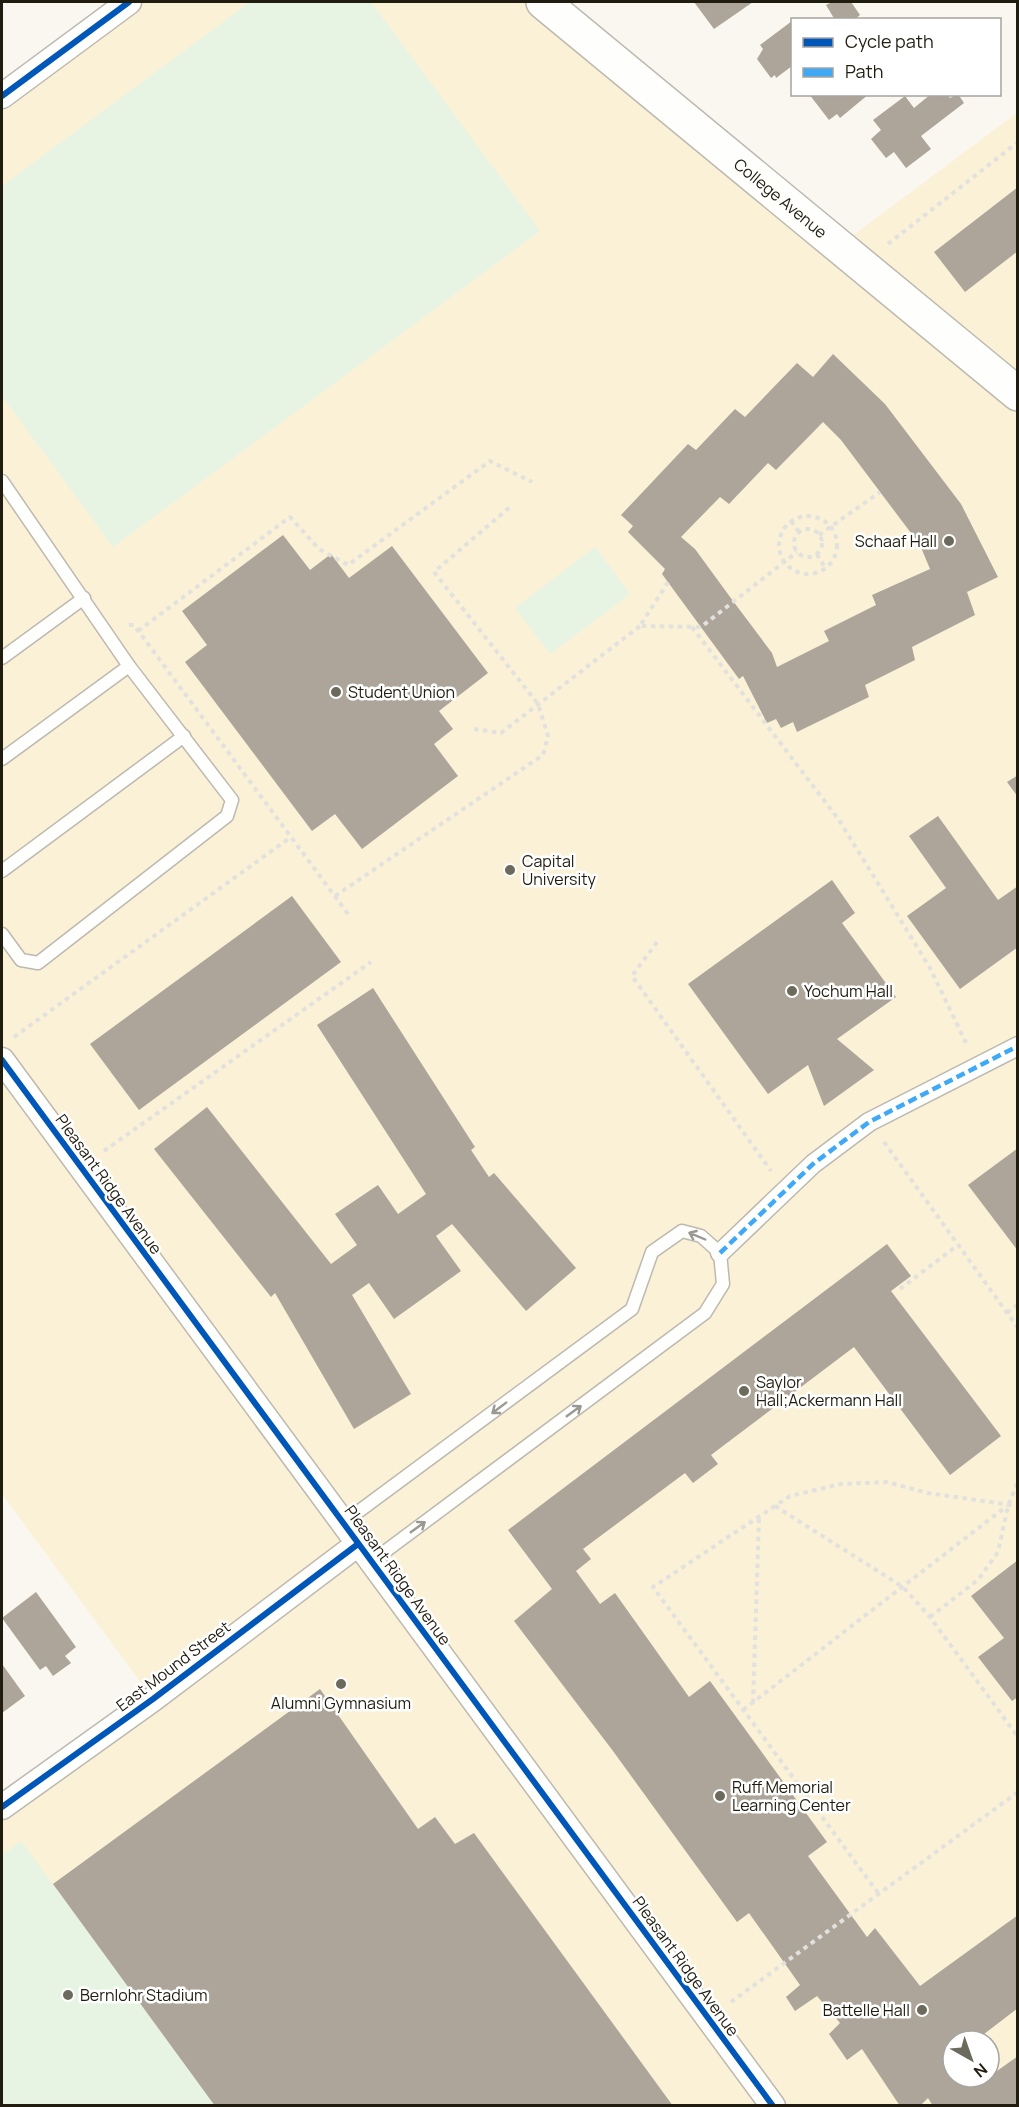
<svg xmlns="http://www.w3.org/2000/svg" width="1019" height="2107" font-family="Manrope,sans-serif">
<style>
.built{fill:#faf1d6;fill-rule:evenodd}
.green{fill:#e8f4e3}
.building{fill:#ada59a;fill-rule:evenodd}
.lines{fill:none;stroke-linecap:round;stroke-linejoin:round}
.service-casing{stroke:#bcb9b0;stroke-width:15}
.pedestrian-casing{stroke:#bcb9b0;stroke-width:21}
.minor-casing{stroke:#bcb9b0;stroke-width:27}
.secondary-casing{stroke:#bcb9b0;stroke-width:36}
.path{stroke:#e2e1de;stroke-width:4;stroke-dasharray:4.5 4.5;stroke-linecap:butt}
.service{stroke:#fefefd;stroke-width:12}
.pedestrian{stroke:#fefefd;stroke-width:18}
.minor{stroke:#fefefd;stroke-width:24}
.secondary{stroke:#fefefd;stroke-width:33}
.quiet{stroke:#3fa9f5;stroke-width:4.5;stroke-dasharray:9 4.5;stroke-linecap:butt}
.cycleway-casing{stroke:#fff;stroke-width:10}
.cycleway{stroke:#0057b8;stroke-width:6}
.oneway{stroke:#9a9892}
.poi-dot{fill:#6c695d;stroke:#fff;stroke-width:2}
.labels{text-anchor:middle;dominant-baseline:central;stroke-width:5;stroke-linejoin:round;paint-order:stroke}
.street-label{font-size:16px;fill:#201c0f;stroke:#fff}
.poi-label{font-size:16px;fill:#201c0f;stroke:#fff;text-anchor:start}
</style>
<rect width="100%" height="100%" fill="#f9f7ef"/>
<!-- built -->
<path class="built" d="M129,2H542L839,246L1017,113V2105H2V1807L153,1699L2,1494V96ZM953,2041H989V2077H953Z"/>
<!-- green -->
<g class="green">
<path d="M250,2H371L540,231L113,547L2,396V186Z"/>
<path d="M595,547L630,594L550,654L515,608Z"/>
<path d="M21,1841L215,2105H2V1855Z"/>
</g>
<!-- building -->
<g class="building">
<path d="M694,2H753L714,29Z"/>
<path d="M832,2H851L860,15L854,20H835L826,5Z"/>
<path d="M792,21V66L776,78L775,75L771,78L757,59L763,49L760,45Z"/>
<path d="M809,94H869L840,118L837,114L829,120Z"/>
<path d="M931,94H947L950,98L958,94L964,103L921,136L931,149L906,168L894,152L886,158L871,139L881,130L873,120L905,96L914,108Z"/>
<path d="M1018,187V251L965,292L934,252Z"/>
<path d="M833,354L885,404L961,504L998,577L967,592L975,615L912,647L915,660L865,685L869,697L797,732L793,722L781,728L776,719L767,723L743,676L739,679L662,574L665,569L628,532L633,526L621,515L688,444L696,450L735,409L745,417L797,363L813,377ZM823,422L841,440L920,545L930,569L872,595L876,605L824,631L829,641L777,667L772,653L733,601L695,549L681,537L720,497L729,504L768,463L776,470Z"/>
<path d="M283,535L310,570L331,554L349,578L392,546L488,673L439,711L453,729L434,744L458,776L362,849L335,814L312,831L185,662L207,645L182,611Z"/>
<path d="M1018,775V797L1007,782Z"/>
<path d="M938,816L998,900L1018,886V947L960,989L907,916L946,888L909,836Z"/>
<path d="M832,880L855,913L842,923L896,997L837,1039L874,1070L824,1106L808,1065L768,1094L688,984Z"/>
<path d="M292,896L341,962L139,1110L90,1044Z"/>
<path d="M373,988L475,1147L471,1150L489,1177L494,1173L576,1268L526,1311L452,1224L436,1236L461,1271L394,1319L369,1283L352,1295L411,1394L354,1429L275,1293L271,1297L154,1149L207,1107L331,1264L357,1245L335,1214L378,1185L398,1214L426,1194L317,1025Z"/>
<path d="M1018,1148V1251L968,1185Z"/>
<path d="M887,1244L911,1276L891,1291L1001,1436L950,1475L854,1347L711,1455L718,1464L693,1483L685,1473L583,1549L591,1559L576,1571L600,1604L615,1593L689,1697L710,1681L827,1842L808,1856L867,1937L875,1928L920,1986L1018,1915V2008L975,2041H953V2077H989V2060L997,2071L1018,2056V2106H933L928,2098L920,2106H900L862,2049L847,2060L829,2034L840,2023L817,1996L795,2011L786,1997L800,1985L749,1913L737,1922L613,1751L514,1621L552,1589L508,1530Z"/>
<path d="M1018,1560V1697L1012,1701L978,1657L1004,1638L971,1596Z"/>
<path d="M36,1592L76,1647L65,1656L71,1663L53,1676L46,1666L40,1670L2,1618Z"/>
<path d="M2,1664L25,1696L2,1713Z"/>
<path d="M320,1689L418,1829L435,1817L455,1844L474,1833L673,2106H215L53,1884Z"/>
</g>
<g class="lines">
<!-- service casing -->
<g class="service-casing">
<g id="service">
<path d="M2,481L129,666L232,800L227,816L38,963L21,960L2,934"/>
<path d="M2,658L84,598"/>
<path d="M2,759L129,666"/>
<path d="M2,871L184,736"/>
<path d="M343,1523L632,1309L652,1252L682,1231L701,1236L720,1253L723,1284L705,1313L371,1562"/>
</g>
</g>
<!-- pedestrian casing -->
<g class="pedestrian-casing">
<path id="pedestrian" d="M720,1253L813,1164L869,1122L1018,1046"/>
</g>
<!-- minor casing -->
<g class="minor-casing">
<g id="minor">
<path d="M2,96L129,2"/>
<path d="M2,1060L773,2106"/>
<path d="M2,1807L153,1699L358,1544"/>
</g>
</g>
<!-- secondary casing -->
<g class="secondary-casing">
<g id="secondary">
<path id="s1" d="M543,2L1018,394"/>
</g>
</g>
<!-- path -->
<g class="path">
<path d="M888,244L1018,142"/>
<circle cx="808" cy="545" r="29"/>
<path d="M791,521L799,532"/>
<circle cx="808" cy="543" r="14"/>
<path d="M819,535L880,492"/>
<path d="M817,554L825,568"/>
<path d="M668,582L640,626L701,627L797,552"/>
<path d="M129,625H134L348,914"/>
<path d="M692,627L839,820L930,968L967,1045"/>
<path d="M138,631L290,517L319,549L348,565L490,461L532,482"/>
<path d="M474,729L501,733L640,626"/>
<path d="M335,896L543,755L548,736L538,704L434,572L510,507"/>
<path d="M657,942L632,976L771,1171"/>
<path d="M14,1037L291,837"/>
<path d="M884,1142L1018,1328"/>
<path d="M104,1151L371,962"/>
<path d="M900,1289L958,1245"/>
<path d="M1007,1313L1018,1304"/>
<path d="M775,1506L903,1587L930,1617L1018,1737"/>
<path d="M930,1617L978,1580L998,1552L1008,1506L1018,1481"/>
<path d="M753,1703L759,1517"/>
<path d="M743,1710L1007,1506"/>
<path d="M878,1893L653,1587L790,1496L841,1484L887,1482L928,1493L1018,1506"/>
<path d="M731,2002L1018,1792"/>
</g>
<!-- service -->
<use href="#service" class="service"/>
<!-- pedestrian -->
<use href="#pedestrian" class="pedestrian"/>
<!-- minor -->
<use href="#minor" class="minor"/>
<!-- secondary -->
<use href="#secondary" class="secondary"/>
<!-- quiet -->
<path class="quiet" d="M720,1253L813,1164L869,1122L1018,1046"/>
<!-- cycleway casing -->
<g class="cycleway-casing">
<g id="cycleway">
<path d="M2,96L129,2"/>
<path d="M2,1060L773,2106"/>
<path d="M2,1807L153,1699L358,1544"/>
</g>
</g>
<!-- cycleway -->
<use href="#cycleway" class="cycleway"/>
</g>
<!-- one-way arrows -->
<defs><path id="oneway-shaft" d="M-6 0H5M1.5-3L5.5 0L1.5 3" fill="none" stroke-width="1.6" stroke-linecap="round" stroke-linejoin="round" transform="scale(1.5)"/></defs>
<g class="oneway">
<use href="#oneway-shaft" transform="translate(697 1236) rotate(-157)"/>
<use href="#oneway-shaft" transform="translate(499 1408) rotate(143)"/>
<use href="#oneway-shaft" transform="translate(574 1411) rotate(-36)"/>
<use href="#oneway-shaft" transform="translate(418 1527) rotate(-36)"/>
</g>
<!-- markers -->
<g class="poi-dot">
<circle cx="949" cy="541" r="6"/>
<circle cx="336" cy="692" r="6"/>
<circle cx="510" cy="870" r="6"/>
<circle cx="792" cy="991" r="6"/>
<circle cx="744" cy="1391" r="6"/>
<circle cx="341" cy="1684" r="6"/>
<circle cx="720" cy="1796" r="6"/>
<circle cx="68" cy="1995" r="6"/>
<circle cx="922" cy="2010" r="6"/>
</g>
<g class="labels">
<!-- street labels -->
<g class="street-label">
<text stroke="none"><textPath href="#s1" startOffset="308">College Avenue</textPath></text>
<text transform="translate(109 1184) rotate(54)">Pleasant Ridge Avenue</text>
<text transform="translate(398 1575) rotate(54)">Pleasant Ridge Avenue</text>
<text transform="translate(173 1666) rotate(-37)">East Mound Street</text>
<text transform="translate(686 1966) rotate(54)">Pleasant Ridge Avenue</text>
</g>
<!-- poi labels -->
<g class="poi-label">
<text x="937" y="541" text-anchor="end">Schaaf Hall</text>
<text x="348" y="692">Student Union</text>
<text x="522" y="861">Capital<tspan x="522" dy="18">University</tspan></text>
<text x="804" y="991">Yochum Hall</text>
<text x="756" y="1382">Saylor<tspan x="756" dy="18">Hall;Ackermann Hall</tspan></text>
<text x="341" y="1703" text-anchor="middle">Alumni Gymnasium</text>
<text x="732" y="1787">Ruff Memorial<tspan x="732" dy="18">Learning Center</tspan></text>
<text x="80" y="1995">Bernlohr Stadium</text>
<text x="910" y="2010" text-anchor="end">Battelle Hall</text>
</g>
</g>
<!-- border -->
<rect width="1019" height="2107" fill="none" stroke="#201c0f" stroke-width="6"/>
<!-- legend -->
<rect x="791" y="18" width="210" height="78" fill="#ffffff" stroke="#a6a49f" stroke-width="1.5"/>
<rect x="803" y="38" width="30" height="9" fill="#0057b8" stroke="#a6a49f" stroke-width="1.5"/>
<text x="845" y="48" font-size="18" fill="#201c0f">Cycle path</text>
<rect x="803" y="68" width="30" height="9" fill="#3fa9f5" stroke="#a6a49f" stroke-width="1.5"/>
<text x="845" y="78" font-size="18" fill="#201c0f">Path</text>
<!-- north arrow -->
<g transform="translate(971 2059) rotate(140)"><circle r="28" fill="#ffffff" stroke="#a6a49f" stroke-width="1.5"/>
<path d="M0-4.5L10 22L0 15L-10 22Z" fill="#6c695d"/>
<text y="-9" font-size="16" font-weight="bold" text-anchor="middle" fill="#201c0f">N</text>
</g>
</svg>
